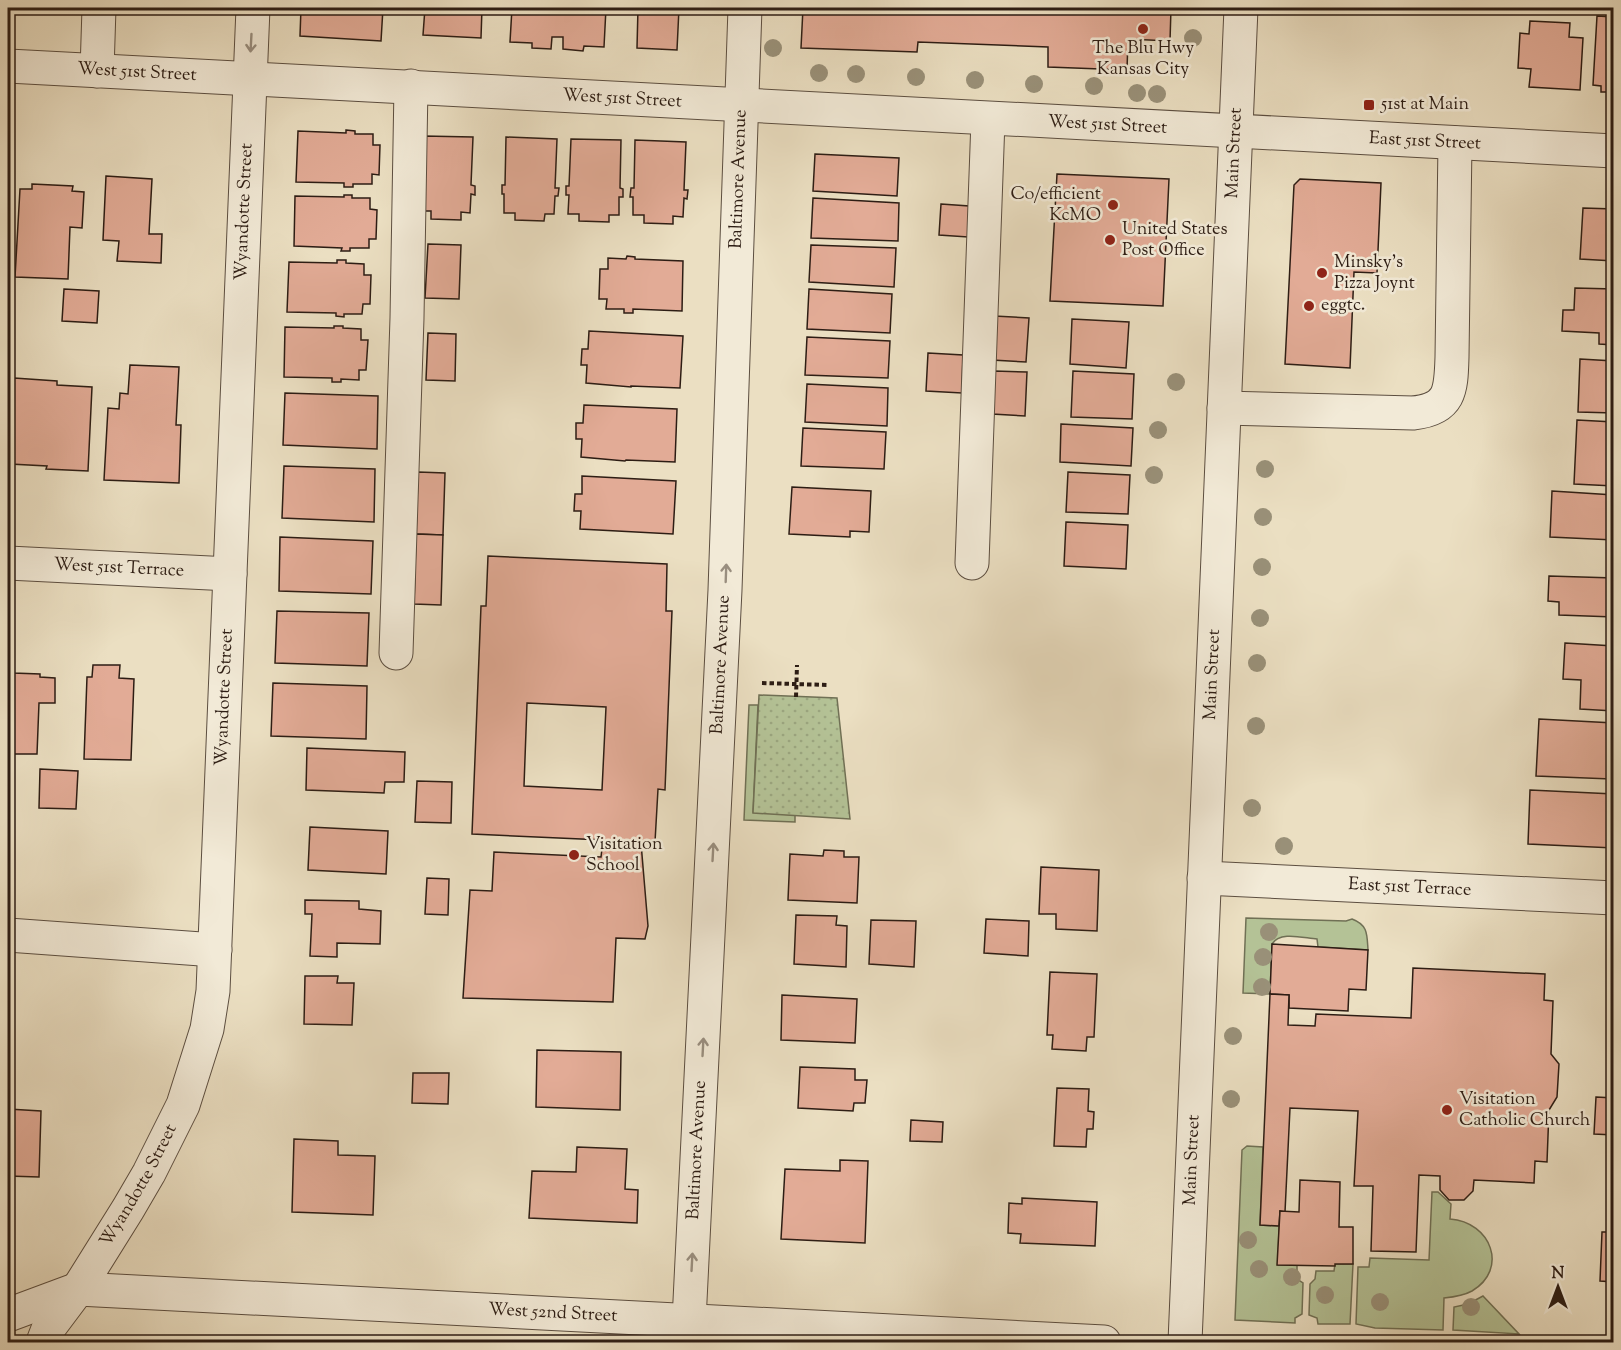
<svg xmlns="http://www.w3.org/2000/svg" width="1621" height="1350" font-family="'Sorts Mill Goudy',serif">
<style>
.green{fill:#b4c296;stroke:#707055;stroke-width:1.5}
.park{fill:url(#park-dots);stroke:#707055;stroke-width:1.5}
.building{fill:#e2ab96;stroke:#2d1d14;stroke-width:1.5;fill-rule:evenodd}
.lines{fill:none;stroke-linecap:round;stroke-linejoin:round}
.minor-casing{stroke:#5c4e40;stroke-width:35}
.path{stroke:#2d1d14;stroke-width:4;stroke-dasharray:4.5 3;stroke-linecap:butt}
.minor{stroke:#f2ead7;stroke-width:33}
.tree{fill:#999078}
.oneway{stroke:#998e7f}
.poi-dot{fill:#8f2418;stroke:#f2ead7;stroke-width:2}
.labels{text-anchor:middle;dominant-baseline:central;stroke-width:5;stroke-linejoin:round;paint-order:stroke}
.poi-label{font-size:18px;fill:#2d1d14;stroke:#f2ead7;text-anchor:start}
.street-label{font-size:18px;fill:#2d1d14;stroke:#f2ead7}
</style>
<defs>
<pattern id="park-dots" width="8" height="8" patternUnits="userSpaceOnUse" patternTransform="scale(1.5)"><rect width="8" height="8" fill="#b4c296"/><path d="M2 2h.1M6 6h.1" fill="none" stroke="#9ba680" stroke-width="1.8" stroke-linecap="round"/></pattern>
</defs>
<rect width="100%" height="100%" fill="#ebdfc2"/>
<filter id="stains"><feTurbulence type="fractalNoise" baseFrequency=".00333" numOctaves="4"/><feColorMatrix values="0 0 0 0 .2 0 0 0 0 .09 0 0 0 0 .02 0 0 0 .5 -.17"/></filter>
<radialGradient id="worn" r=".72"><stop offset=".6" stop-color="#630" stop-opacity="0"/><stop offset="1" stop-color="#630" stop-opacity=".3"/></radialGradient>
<!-- green -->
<g class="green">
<path d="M749,705H758L753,812L795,815V822L744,820Z"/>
<path d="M1246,918L1346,921L1352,919C1368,925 1367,934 1368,950L1318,947L1317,939C1303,938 1280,931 1272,944L1270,994L1243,993Z"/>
<path d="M1247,1146L1263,1147L1260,1225L1279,1226L1278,1265H1297V1279L1303,1283L1302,1314L1295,1318V1323L1235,1320L1242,1150Z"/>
<path d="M1432,1192H1438L1451,1204L1450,1219C1491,1222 1509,1269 1472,1291C1463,1296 1454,1297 1444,1298L1443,1330L1375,1328L1356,1324L1358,1267H1369L1370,1258L1429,1260Z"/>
<path d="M1335,1264H1353L1350,1324H1318L1317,1318L1309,1315L1310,1284L1315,1279L1316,1271H1334Z"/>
<path d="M1483,1296L1519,1334L1453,1330L1454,1307L1468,1304Z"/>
</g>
<!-- park -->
<path class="park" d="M759,695L837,698L850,819L753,813Z"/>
<!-- building -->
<g class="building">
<path d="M301,8H383L381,41L300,36Z"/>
<path d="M425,8H482L481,38L423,35Z"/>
<path d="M512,8H606L604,47L584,46L583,51L563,49V37H552L551,49L532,48V43L510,42Z"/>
<path d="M638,8H679L677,50L637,48Z"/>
<path d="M803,8H1171L1170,41L1128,39L1127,70L1048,67V47L918,42L917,52L801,48Z"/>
<path d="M1597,16L1614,17V92H1601V86L1593,85Z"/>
<path d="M1530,21L1570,23L1569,37L1583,38L1580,90L1529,87L1531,69L1518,68L1520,33L1529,34Z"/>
<path d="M346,130L355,131V134H373V145H380L379,175L372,174V184H353V187H344V183L296,182L298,131L346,133Z"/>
<path d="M423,136L473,137L471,185L475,186V195L471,194L470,213L461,212V220L431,219V211H420Z"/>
<path d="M506,137L557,139L555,188H559L558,196H555L554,214H545L544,221L515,220V213H504V194H502V185H505Z"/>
<path d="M571,139L621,140L620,188L623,189V197H619V215H609V222L579,221V214H568L569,195H566V186H569Z"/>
<path d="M635,140L686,142L684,190H688L687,199L684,198L683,217L673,216V224L644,223V215H633V197H630L631,188H634Z"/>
<path d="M815,154L899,158L897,196L813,191Z"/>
<path d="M1057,174L1169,179L1163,306L1050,301Z"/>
<path d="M106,176L152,179L149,234H162L161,263L117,261L119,241L103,240Z"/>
<path d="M1300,179L1381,183L1377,273L1354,272L1350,368L1285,364L1294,185Z"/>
<path d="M32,184L73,186L72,191L84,192L82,228L70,227L68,279L15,277L20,189H32Z"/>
<path d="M344,195H352V198H370V209L377,210L376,239H369V248H350V251H341L342,248L294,246L295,196L344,197Z"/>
<path d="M813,198L899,203L898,241L811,238Z"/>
<path d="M941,204L969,206L968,237L939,235Z"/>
<path d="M1583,208L1614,209V261L1580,259Z"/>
<path d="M428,244L461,245L459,299L425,298Z"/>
<path d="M811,245L896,248L894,287L809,282Z"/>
<path d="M627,256L635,257V259L683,261L682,311L633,309V313H624V309H606L607,299H599L600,269H608V258L626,259Z"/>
<path d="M337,260H346V263L364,264V275H371L370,304H363L362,314H344V317L336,316V313L287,312L289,262L337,263Z"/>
<path d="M1575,288L1614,289V345L1599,344V333L1562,331L1563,310H1574Z"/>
<path d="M64,289L99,291L97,323L62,321Z"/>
<path d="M809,289L892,294L890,333L807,329Z"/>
<path d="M994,316L1029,318L1026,362L992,360Z"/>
<path d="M1072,319L1129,322L1126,368L1070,364Z"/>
<path d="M334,326H343V328L361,329V340H368L366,370H359V380L341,379V382H332V378L284,377L285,327L334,328Z"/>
<path d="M589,331L683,336L680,388L631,386V387L586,383L587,365H581L582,349H588Z"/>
<path d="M428,333L456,334L455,381L426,380Z"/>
<path d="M807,337L890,341L888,378L805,375Z"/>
<path d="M928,353L963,355L962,393L926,391Z"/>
<path d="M1580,359L1614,361V413L1578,412Z"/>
<path d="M130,365L179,367L176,425H181L179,483L104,480L108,408L119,409L120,393L128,394Z"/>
<path d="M994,371L1027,372L1025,416L992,414Z"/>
<path d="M1073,371L1134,374L1132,419L1071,417Z"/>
<path d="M14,378L57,381V385L92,387L88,471L46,469L47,466L10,464Z"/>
<path d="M807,384L888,388L887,426L805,422Z"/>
<path d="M285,393L378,396L377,449L283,445Z"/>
<path d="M584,405L677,409L675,462L626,460L625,461L581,457L582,439H576V423H583Z"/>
<path d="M1577,420L1614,422V486L1574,484Z"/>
<path d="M1061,424L1133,428L1131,466L1060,462Z"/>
<path d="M803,428L886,432L884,469L801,466Z"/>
<path d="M284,466L375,469L374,522L282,518Z"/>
<path d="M418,472L445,473L443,535L416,534Z"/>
<path d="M1068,472L1130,475L1128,514L1066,512Z"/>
<path d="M582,476L676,481L673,534L580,529L581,511H574L575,494H582Z"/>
<path d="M792,487L871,491L869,532L850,531V537L789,534Z"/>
<path d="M1552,491L1614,495V540L1550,537Z"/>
<path d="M1066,522L1128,525L1126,569L1064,566Z"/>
<path d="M416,534L443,535L441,605L414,604Z"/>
<path d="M280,537L373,541L371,594L279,591Z"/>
<path d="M488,556L667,564L666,611H672L665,790L658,789L655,842L641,843L648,926L645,939L616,938L613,1002L463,998L470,890L492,891L494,852L601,857L603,840L472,834L481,606H486ZM527,703L606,707L602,790L524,786Z"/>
<path d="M1549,576L1614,578V617L1559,615V602L1548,601Z"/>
<path d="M277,611L369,613L367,666L275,663Z"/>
<path d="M1565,643L1614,646V711L1580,709L1581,680L1563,679Z"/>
<path d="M8,665H14L13,673L40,674V677L55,678V703H39L37,754H8Z"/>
<path d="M93,665H120L119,678L134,679L131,760L84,759L87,677H92Z"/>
<path d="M273,683L367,686L366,739L271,736Z"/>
<path d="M1539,719L1614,723L1611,779L1536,776Z"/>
<path d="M307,748L405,752L404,782H385L384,793L306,790Z"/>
<path d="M40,769L78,771L76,809L39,808Z"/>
<path d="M417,781L452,782L451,823L415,822Z"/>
<path d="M1530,790L1614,794V848L1528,844Z"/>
<path d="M310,827L388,831L386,874L308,870Z"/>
<path d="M824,850L844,851V857H859L857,903L788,900L790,854L823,856Z"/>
<path d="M1041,867L1099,870L1097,931L1056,929V914H1039Z"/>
<path d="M427,878L449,879L448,915L425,914Z"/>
<path d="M305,900L359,901V909L381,911L380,944L337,943V957L310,956L312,914H305Z"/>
<path d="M796,915L837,916L836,925L847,926L846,967L794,964Z"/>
<path d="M986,919L1029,921L1028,956L984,953Z"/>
<path d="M871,920L916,921L914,967L869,964Z"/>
<path d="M1272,944L1368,950L1366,990L1349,989L1348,1011L1289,1008V995L1270,994Z"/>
<path d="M1413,968L1545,974L1544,1000L1553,1001L1551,1054L1559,1064L1557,1097L1549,1110L1547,1162L1535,1161L1534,1183L1474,1180L1473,1191L1464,1200H1449L1440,1190V1176L1419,1175L1416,1252L1371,1251L1373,1186H1354L1358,1111L1290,1108L1285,1212L1280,1211L1279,1226L1260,1225L1270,994L1289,995L1288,1025L1315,1026L1316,1014L1411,1018Z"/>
<path d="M1050,972L1097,974L1094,1037H1087L1086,1051L1052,1049L1053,1035H1047Z"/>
<path d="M305,976H338L337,983H354L352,1025L304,1024Z"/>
<path d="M782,995L857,999L855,1043L781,1040Z"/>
<path d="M537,1050L621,1052L620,1110L536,1107Z"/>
<path d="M800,1067L855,1069V1080H867L865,1103H854L853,1111L798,1108Z"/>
<path d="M413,1073H449L448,1104L412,1103Z"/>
<path d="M1057,1088L1089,1089L1088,1111L1094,1112L1093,1129H1087L1086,1147L1054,1146Z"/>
<path d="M1596,1097L1614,1098V1135L1594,1134Z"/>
<path d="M8,1109L41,1111L39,1177L8,1176Z"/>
<path d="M911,1120L943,1122L942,1142L910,1141Z"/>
<path d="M294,1139L338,1141V1155L375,1156L373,1215L292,1212Z"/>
<path d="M577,1147L627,1149L625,1189L638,1190L637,1223L529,1218L532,1171L576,1172Z"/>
<path d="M840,1160L868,1161L865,1243L781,1239L785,1169L840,1171Z"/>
<path d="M1300,1180L1340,1182L1339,1227H1353V1264H1335V1266L1277,1265L1280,1211L1299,1212Z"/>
<path d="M1022,1198L1097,1202L1095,1246L1020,1243L1021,1234L1008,1233L1009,1203L1022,1204Z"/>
<path d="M1602,1232H1614V1282L1600,1281Z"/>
</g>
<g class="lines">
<!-- minor casing -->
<g class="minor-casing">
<g id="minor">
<path id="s1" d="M8,66C543,94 1078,126 1614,151"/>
<path d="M97,71L99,8"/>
<path d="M1224,408L1413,413C1451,409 1451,390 1452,357L1455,143"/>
<path id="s2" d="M8,563L230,574"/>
<path d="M972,563L988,120"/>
<path d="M396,653L407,318L411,86"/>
<path id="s3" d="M1204,878L1614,898"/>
<path d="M8,935L215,950"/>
<path id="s4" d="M8,1315L78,1289L1104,1342"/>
<path id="s5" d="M689,1321L725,590L745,8"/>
<path id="s6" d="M43,1342L48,1329L78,1289L128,1209L149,1173L183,1105L207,1029L213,991L253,8"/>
<path id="s7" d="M1185,1342L1241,8"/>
</g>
</g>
<!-- path -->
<g class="path">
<path d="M762,683L827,685"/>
<path d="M796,697L797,665"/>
</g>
<!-- minor -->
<use href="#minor" class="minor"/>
</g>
<!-- trees -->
<g class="tree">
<circle cx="1193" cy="38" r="9"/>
<circle cx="773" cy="48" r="9"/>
<circle cx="819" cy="73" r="9"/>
<circle cx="856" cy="74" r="9"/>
<circle cx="916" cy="77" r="9"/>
<circle cx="975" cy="80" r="9"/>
<circle cx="1034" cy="84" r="9"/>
<circle cx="1094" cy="86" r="9"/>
<circle cx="1137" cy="93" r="9"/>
<circle cx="1157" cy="94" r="9"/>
<circle cx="1176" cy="382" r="9"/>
<circle cx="1158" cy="430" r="9"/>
<circle cx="1265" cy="469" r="9"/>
<circle cx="1154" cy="475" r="9"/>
<circle cx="1263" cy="517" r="9"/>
<circle cx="1262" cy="567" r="9"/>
<circle cx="1260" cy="618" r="9"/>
<circle cx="1257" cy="663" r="9"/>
<circle cx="1256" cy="726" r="9"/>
<circle cx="1252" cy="808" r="9"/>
<circle cx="1284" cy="846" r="9"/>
<circle cx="1269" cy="932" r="9"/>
<circle cx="1263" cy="957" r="9"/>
<circle cx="1262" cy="987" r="9"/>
<circle cx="1233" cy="1036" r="9"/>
<circle cx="1231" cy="1099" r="9"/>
<circle cx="1248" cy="1240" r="9"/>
<circle cx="1259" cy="1269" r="9"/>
<circle cx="1292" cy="1277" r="9"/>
<circle cx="1325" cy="1295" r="9"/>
<circle cx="1380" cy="1302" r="9"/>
<circle cx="1471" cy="1307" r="9"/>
</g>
<!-- one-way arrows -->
<defs><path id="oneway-shaft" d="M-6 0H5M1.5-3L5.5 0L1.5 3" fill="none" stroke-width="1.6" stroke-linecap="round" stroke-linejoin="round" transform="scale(1.5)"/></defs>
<g class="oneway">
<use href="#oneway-shaft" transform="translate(251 43) rotate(93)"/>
<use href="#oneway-shaft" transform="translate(726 573) rotate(-88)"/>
<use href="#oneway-shaft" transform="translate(713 852) rotate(-87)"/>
<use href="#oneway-shaft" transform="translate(703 1047) rotate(-87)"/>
<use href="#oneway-shaft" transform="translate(692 1262) rotate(-87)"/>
</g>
<!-- markers -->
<g class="poi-dot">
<circle cx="1143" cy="29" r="6"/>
<rect x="1363" y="99" width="12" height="12" rx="3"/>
<circle cx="1113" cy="205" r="6"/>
<circle cx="1110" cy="240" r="6"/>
<circle cx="1322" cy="273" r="6"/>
<circle cx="1309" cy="306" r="6"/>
<circle cx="574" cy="855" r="6"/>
<circle cx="1447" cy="1110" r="6"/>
</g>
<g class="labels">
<!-- poi labels -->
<g class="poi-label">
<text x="1143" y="49" text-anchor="middle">The Blu Hwy<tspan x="1143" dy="21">Kansas City</tspan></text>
<text x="1381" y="105">51st at Main</text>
<text x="1101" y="195" text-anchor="end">Co/efficient<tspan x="1101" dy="21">KcMO</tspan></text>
<text x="1122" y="230">United States<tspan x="1122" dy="21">Post Office</tspan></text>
<text x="1334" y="263">Minsky's<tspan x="1334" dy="21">Pizza Joynt</tspan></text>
<text x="1321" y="306">eggtc.</text>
<text x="586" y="845">Visitation<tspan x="586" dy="21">School</tspan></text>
<text x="1459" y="1100">Visitation<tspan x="1459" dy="21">Catholic Church</tspan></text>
</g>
<!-- street labels -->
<g class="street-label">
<text stroke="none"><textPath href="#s1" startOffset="129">West 51st Street</textPath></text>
<text stroke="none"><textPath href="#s1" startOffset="615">West 51st Street</textPath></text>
<text stroke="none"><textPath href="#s1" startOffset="1101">West 51st Street</textPath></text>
<text stroke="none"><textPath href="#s1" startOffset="1419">East 51st Street</textPath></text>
<text stroke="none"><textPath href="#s7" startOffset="1190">Main Street</textPath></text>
<text stroke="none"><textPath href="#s5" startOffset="1143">Baltimore Avenue</textPath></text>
<text stroke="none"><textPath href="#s6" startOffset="1174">Wyandotte Street</textPath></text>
<text stroke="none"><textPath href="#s2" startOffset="111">West 51st Terrace</textPath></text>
<text stroke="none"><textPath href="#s5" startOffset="657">Baltimore Avenue</textPath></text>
<text stroke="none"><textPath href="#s7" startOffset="668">Main Street</textPath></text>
<text stroke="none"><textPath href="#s6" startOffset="688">Wyandotte Street</textPath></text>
<text stroke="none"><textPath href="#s3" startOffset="206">East 51st Terrace</textPath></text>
<text stroke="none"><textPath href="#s5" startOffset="171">Baltimore Avenue</textPath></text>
<text stroke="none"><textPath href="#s7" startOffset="182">Main Street</textPath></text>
<text stroke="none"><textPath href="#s6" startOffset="184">Wyandotte Street</textPath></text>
<text stroke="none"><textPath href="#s4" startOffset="550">West 52nd Street</textPath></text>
</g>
</g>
<!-- margin -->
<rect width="1621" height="1350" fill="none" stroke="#ebdfc2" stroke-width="30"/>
<rect x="9" y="9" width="1603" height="1332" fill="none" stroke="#2d1d14" stroke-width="3"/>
<rect x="15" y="15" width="1591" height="1320" fill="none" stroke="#2d1d14" stroke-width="1.5"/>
<!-- north arrow -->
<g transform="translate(1558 1287)" stroke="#f2ead7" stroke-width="4.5" paint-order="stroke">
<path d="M0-4.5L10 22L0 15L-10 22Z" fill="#2d1d14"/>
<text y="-9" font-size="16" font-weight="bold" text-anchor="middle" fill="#2d1d14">N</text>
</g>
<rect width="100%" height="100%" filter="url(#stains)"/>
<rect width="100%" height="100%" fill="url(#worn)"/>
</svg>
